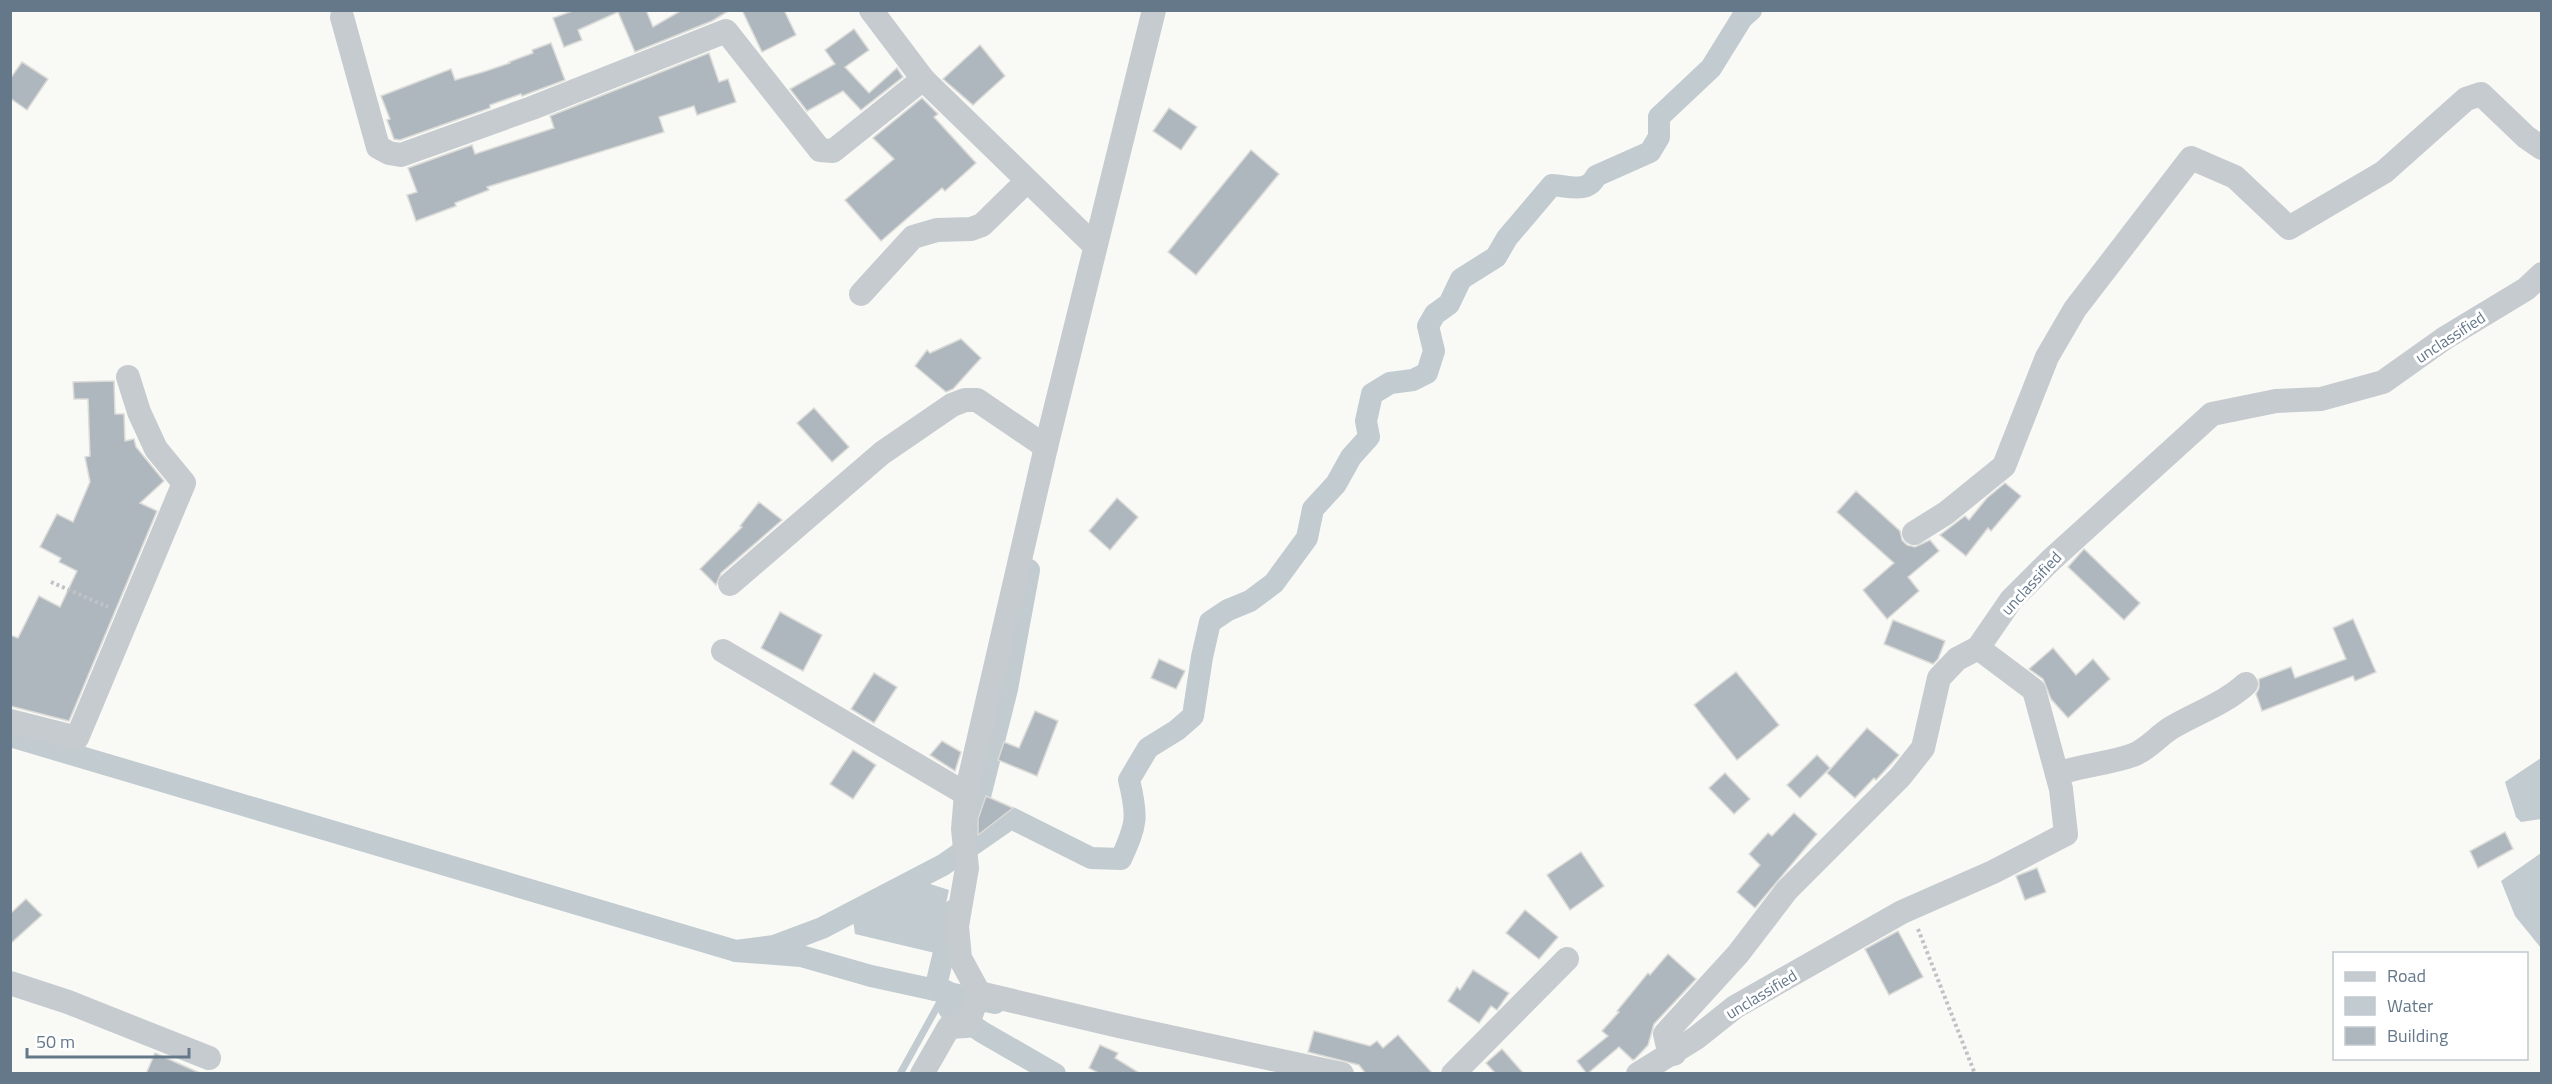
<svg xmlns="http://www.w3.org/2000/svg" width="2552" height="1084" font-family="'Titillium Web',sans-serif">
<style>
.water{fill:#c1cbd0}
.lines{fill:none;stroke-linecap:round;stroke-linejoin:round}
.stream{stroke:#c1cbd0;stroke-width:7}
.canal{stroke:#c1cbd0;stroke-width:22}
.building{fill:#afb7be;stroke:#dbdbd8;stroke-width:1.5}
.path{stroke:#c0c3c5;stroke-width:4;stroke-dasharray:3 3;stroke-linecap:butt}
.minor{stroke:#c6cbcf;stroke-width:24}
.labels{text-anchor:middle;dominant-baseline:central;stroke-width:6;stroke-linejoin:round;paint-order:stroke}
.street-label{font-size:16px;fill:#65788a;stroke:#fff}
</style>
<rect width="100%" height="100%" fill="#f9f9f6"/>
<!-- water -->
<g class="water">
<path d="M2541,758V819L2521,822L2516,817L2505,782Z"/>
<path d="M2541,853V948L2515,916L2501,881Z"/>
<path d="M924,882L949,890L935,953L855,934L853,920Z"/>
</g>
<g class="lines">
<!-- stream -->
<path class="stream" d="M900,1074L946,991"/>
<!-- canal -->
<g class="canal">
<path d="M10,736L736,951L801,956L871,976L995,1003"/>
<path d="M969,840L1007,689L1029,570"/>
<path d="M736,951L774,946L822,928L943,865L1011,818L1091,858L1121,859C1137,824 1138,817 1129,780L1148,748L1177,730L1193,716L1202,657L1210,622L1228,610L1250,601L1274,583L1307,538L1313,509L1336,484L1351,457L1369,437L1366,421L1372,394L1390,383L1413,380L1427,373L1434,351L1428,326L1435,314L1449,304L1461,279L1496,257L1507,238L1552,185C1568,186 1588,194 1596,176L1650,152L1659,137V117L1711,68L1742,18L1751,10"/>
<path d="M935,990L954,910"/>
<path d="M946,991L949,1009L982,1032L1055,1074"/>
</g>
</g>
<!-- building -->
<g class="building">
<path d="M575,10H646L653,27L682,10H730L712,21L635,52L618,12L578,30L582,40L564,47L553,18Z"/>
<path d="M742,10H784L796,35L762,52Z"/>
<path d="M854,29L869,50L845,67L869,93L897,68L903,77L861,110L843,91L807,111L790,89L835,64L825,50Z"/>
<path d="M551,43L565,80L522,96L521,94L490,105V108L400,140L394,139L387,120L390,119L381,96L451,69L455,80L483,72L510,63L509,62L533,53L532,50Z"/>
<path d="M980,45L1005,76L973,105L943,79Z"/>
<path d="M709,53L719,82L728,79L736,102L697,115L694,106L659,117L664,132L487,187L489,190L455,203L456,206L416,221L407,195L417,192L408,168L472,145L475,154L554,128L550,116Z"/>
<path d="M22,62L48,79L27,110L10,98V79Z"/>
<path d="M922,98L938,114L934,117L976,163L945,191L942,188L881,241L845,200L894,159L873,138Z"/>
<path d="M1169,108L1197,127L1181,150L1153,131Z"/>
<path d="M1251,150L1279,174L1196,275L1168,252Z"/>
<path d="M961,339L981,358L953,389L946,392L915,366L927,350L930,353Z"/>
<path d="M114,381L115,414H124L125,441L134,439L136,447L164,481L140,503L157,511L69,721L10,706V635L18,638L39,596L60,607L77,571L59,562L61,558L40,547L57,514L73,522L90,482L85,457L90,456L88,399H74L73,382Z"/>
<path d="M814,408L849,447L832,462L797,423Z"/>
<path d="M2005,483L2021,496L1991,531L1988,528L1966,556L1940,535L1965,516L1969,520L1987,498Z"/>
<path d="M1856,491L1900,531L1902,540L1907,545L1915,547L1930,540L1939,551L1908,577L1919,591L1887,619L1863,590L1894,563L1837,512Z"/>
<path d="M1117,498L1138,517L1110,550L1089,531Z"/>
<path d="M759,502L782,520L721,573L716,585L700,569L742,527L740,526Z"/>
<path d="M2084,549L2140,603L2124,620L2068,567Z"/>
<path d="M780,612L822,635L803,671L761,648Z"/>
<path d="M2353,619L2376,672L2355,681L2353,676L2262,711L2256,694L2259,688V679L2291,667L2295,678L2346,659L2333,628Z"/>
<path d="M1893,620L1945,641L1938,659L1933,664L1884,644Z"/>
<path d="M2053,648L2076,675L2093,659L2110,679L2068,718L2051,699L2043,679L2029,669Z"/>
<path d="M1159,659L1185,671L1176,689L1151,678Z"/>
<path d="M1736,672L1779,725L1737,760L1694,705Z"/>
<path d="M874,673L897,687L874,723L851,709Z"/>
<path d="M1035,711L1058,721L1037,776L998,760L1004,742L1019,748Z"/>
<path d="M1867,728L1899,755L1876,780L1874,778L1855,798L1827,773Z"/>
<path d="M942,741L961,752L955,771L930,755Z"/>
<path d="M853,750L876,765L853,799L830,784Z"/>
<path d="M1817,755L1830,768L1800,798L1787,785Z"/>
<path d="M1725,773L1750,799L1734,814L1709,788Z"/>
<path d="M986,796L1013,808L978,835V819Z"/>
<path d="M1794,813L1817,834L1755,908L1737,892L1760,865L1749,854L1768,833L1772,836Z"/>
<path d="M2505,832L2513,849L2478,868L2470,851Z"/>
<path d="M1581,852L1604,886L1570,910L1547,875Z"/>
<path d="M2037,868L2046,892L2025,900L2016,876Z"/>
<path d="M26,899L42,915L10,944V914Z"/>
<path d="M1525,910L1558,937L1539,959L1506,933Z"/>
<path d="M1898,931L1923,977L1889,995L1865,949Z"/>
<path d="M1668,954L1696,979L1654,1024L1648,1045L1635,1059L1633,1060L1619,1047L1587,1074L1577,1061L1608,1036L1602,1031L1619,1012L1617,1011L1648,973L1650,975Z"/>
<path d="M1473,970L1509,993L1497,1010L1491,1006L1479,1023L1448,1001L1457,987L1460,990Z"/>
<path d="M1314,1031L1370,1046L1377,1041L1383,1048L1398,1035L1433,1074H1366L1359,1065L1308,1052Z"/>
<path d="M1100,1045L1118,1053L1115,1058L1141,1074H1100L1089,1068Z"/>
<path d="M1502,1049L1524,1074H1496L1486,1063Z"/>
<path d="M155,1053L202,1074H146Z"/>
</g>
<g class="lines">
<!-- path -->
<g class="path">
<path d="M51,582L108,607"/>
<path d="M1918,929L1975,1074"/>
</g>
<!-- minor -->
<g class="minor">
<path d="M1154,10L1046,447L966,794L963,829L967,868L957,926L960,958L979,993L1119,1026L1342,1074"/>
<path d="M342,17L378,147L389,153L401,155L532,108L726,31L820,150L833,151L923,79L871,10"/>
<path d="M923,79L1095,246"/>
<path d="M861,294L913,237L937,230L971,229L982,225L1027,181"/>
<path d="M1914,533L1946,513L2004,466L2047,357L2075,309L2191,158L2235,177L2289,228L2384,172L2466,99L2481,94L2526,137L2542,148"/>
<path d="M730,584L882,453L952,405L965,400H977L1046,447"/>
<path d="M723,651L966,794"/>
<path d="M10,721L77,738L184,483L156,449L139,412L128,377"/>
<path d="M2057,774C2082,765 2108,764 2133,755C2147,750 2158,736 2171,728C2196,713 2224,704 2246,684"/>
<path d="M10,983L68,1002L209,1058"/>
<path d="M1674,1054L1668,1047L1665,1034L1738,954L1787,890L1900,777L1923,748L1939,678L1957,659L1978,648"/>
<path d="M922,1074L949,1027L967,1026L979,993"/>
<path d="M1453,1074L1567,959"/>
<path d="M1638,1074L1696,1038L1735,1007L1902,912L1993,872L2066,834L2061,789L2034,690L1978,648L2011,600L2050,561L2212,414L2276,401L2321,399L2383,382L2445,338L2526,289L2542,274"/>
</g>
</g>
<g class="labels">
<!-- street labels -->
<g class="street-label">
<text transform="translate(2450 337) rotate(-33)">unclassified</text>
<text transform="translate(2031 583) rotate(-47)">unclassified</text>
<text transform="translate(1761 994) rotate(-31)">unclassified</text>
</g>
</g>
<!-- border -->
<rect width="2552" height="1084" fill="none" stroke="#65788a" stroke-width="24"/>
<!-- legend -->
<rect x="2333" y="952" width="195" height="108" fill="#ffffff" stroke="#c1c9d0" stroke-width="1.5"/>
<rect x="2345" y="972" width="30" height="9" fill="#c6cbcf" stroke="#c1c9d0" stroke-width="1.5"/>
<text x="2387" y="982" font-size="18" fill="#65788a">Road</text>
<rect x="2345" y="997" width="30" height="18" fill="#c1cbd0" stroke="#c1c9d0" stroke-width="1.5"/>
<text x="2387" y="1012" font-size="18" fill="#65788a">Water</text>
<rect x="2345" y="1027" width="30" height="18" fill="#afb7be" stroke="#c1c9d0" stroke-width="1.5"/>
<text x="2387" y="1042" font-size="18" fill="#65788a">Building</text>
<!-- scale -->
<path d="M27 1048v9h162v-9" fill="none" stroke="#65788a" stroke-width="3"/>
<text x="36" y="1048" font-size="18" fill="#65788a" stroke="#ffffff" stroke-width="4.5" paint-order="stroke">50 m</text>
</svg>
